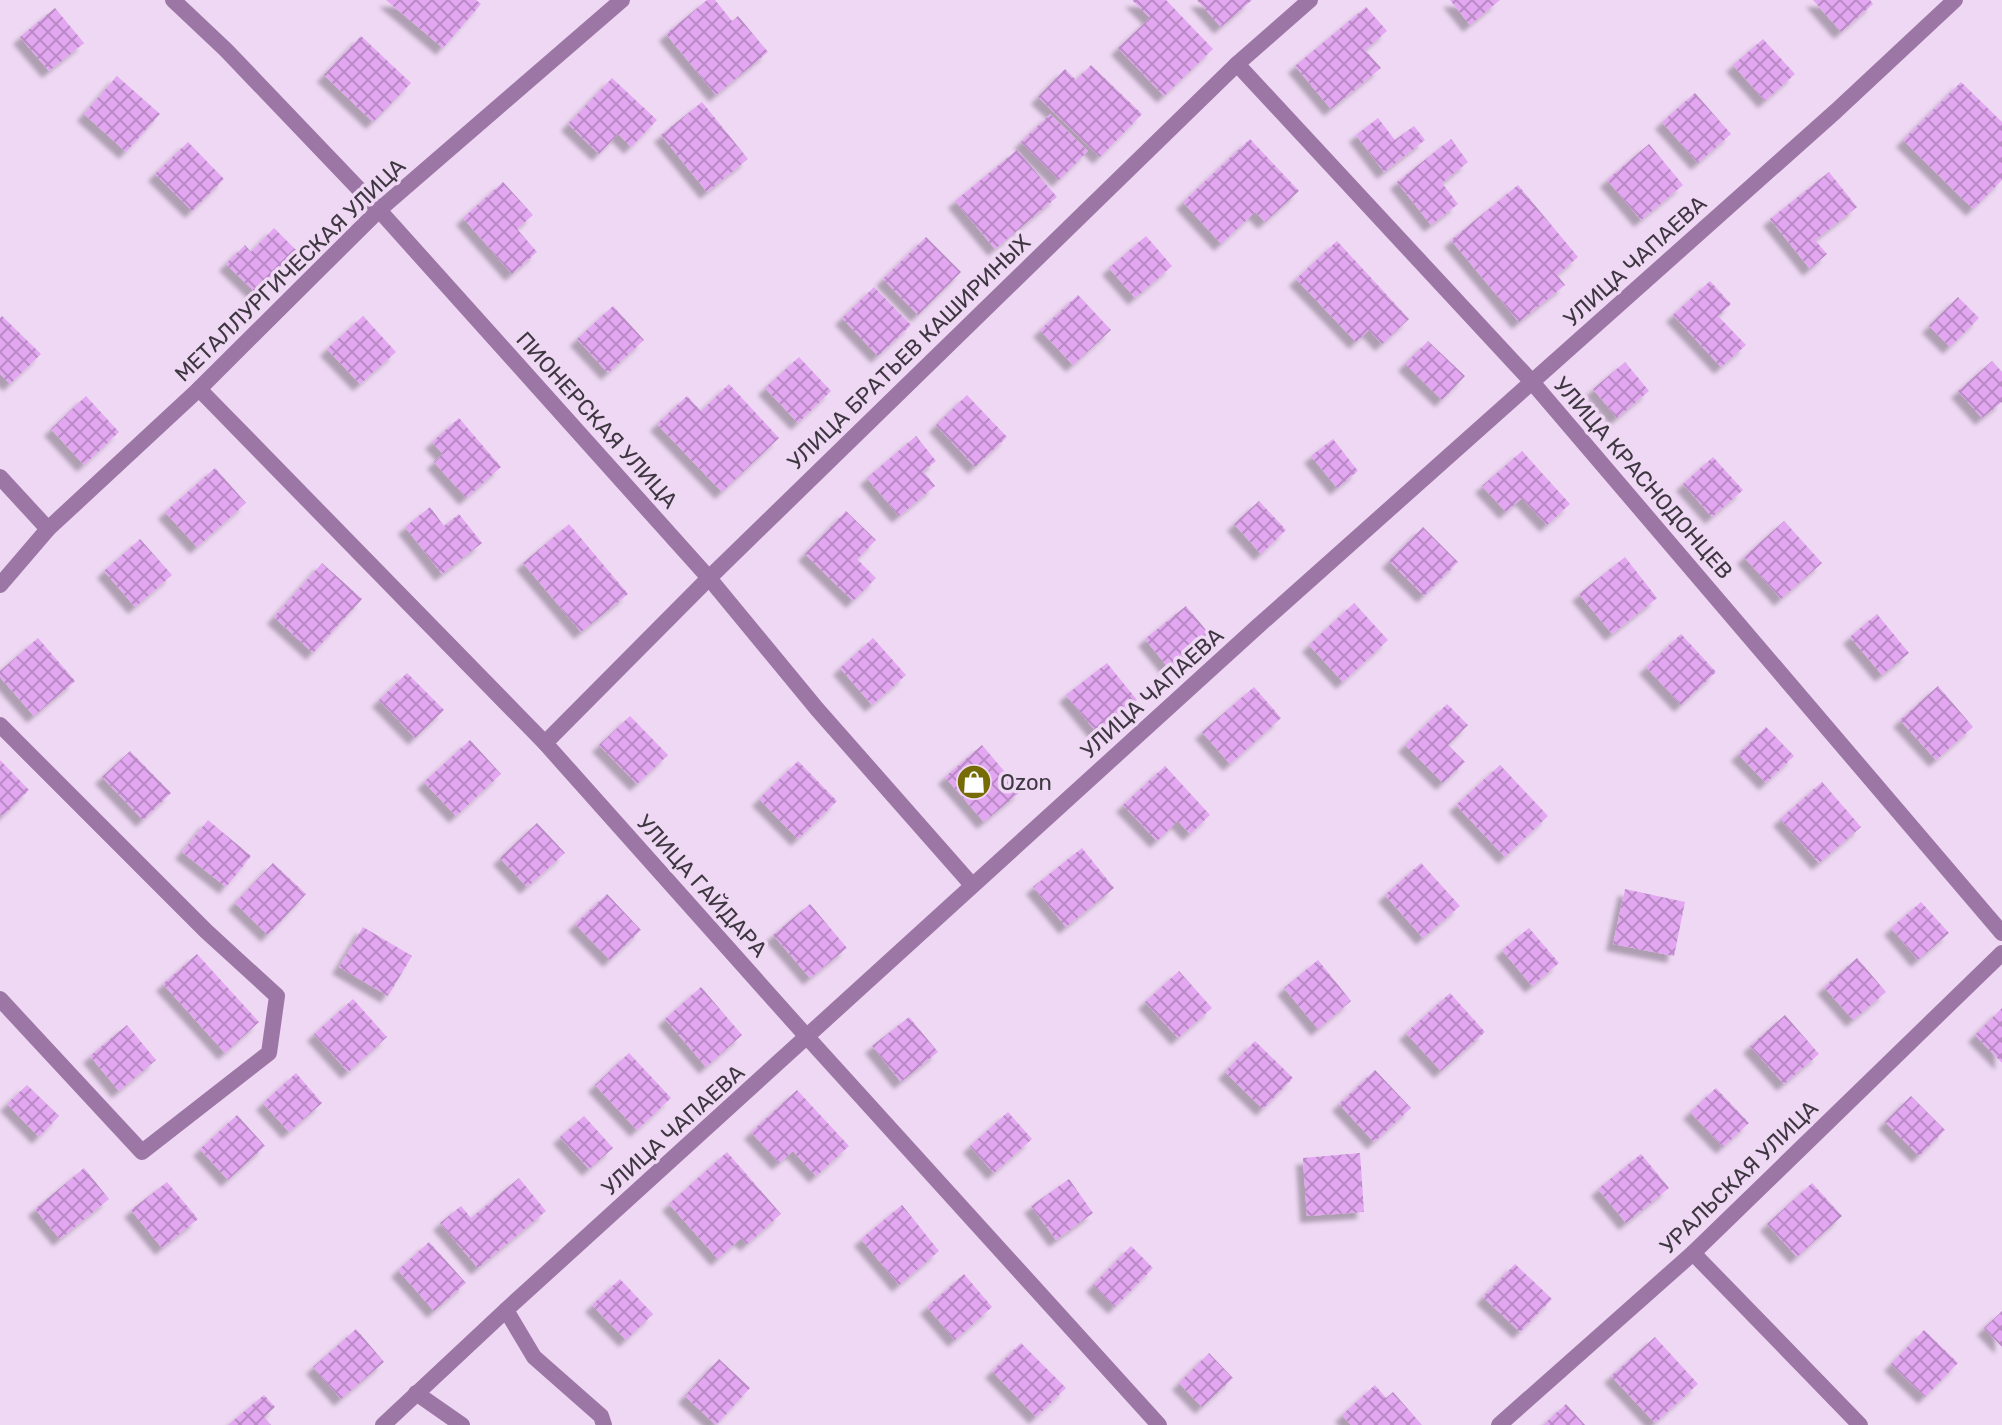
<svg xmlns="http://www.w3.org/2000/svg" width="2002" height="1425" font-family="Rubik,sans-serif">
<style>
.building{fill:url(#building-cross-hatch);filter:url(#shadow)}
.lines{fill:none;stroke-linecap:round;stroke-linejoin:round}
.minor{stroke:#9c76a5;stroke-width:16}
.tertiary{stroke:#9c76a5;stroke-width:16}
.labels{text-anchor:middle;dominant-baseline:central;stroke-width:7;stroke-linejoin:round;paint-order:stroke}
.street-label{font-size:22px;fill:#3e3640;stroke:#eed8f3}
.poi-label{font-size:22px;fill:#3e3640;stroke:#eed8f3;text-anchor:start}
</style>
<defs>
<pattern id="building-cross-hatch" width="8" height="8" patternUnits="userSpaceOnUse" patternTransform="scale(2)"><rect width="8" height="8" fill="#e3a7f1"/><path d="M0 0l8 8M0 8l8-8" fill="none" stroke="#b989c5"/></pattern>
<filter id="shadow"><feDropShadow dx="-7" dy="7" stdDeviation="2" flood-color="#0004"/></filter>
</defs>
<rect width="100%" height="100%" fill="#eed8f3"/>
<!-- building -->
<g class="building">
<path d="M386,0H476L481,4L443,48Z"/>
<path d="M707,0H715L732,21L738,16L768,52L716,95L666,34Z"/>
<path d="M1132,0H1166L1213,49L1164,96L1118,48L1150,18Z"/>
<path d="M1197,0H1252L1221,27Z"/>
<path d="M1450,0H1500L1470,25Z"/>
<path d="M1813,0H1870L1873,4L1841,32Z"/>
<path d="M1366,7L1387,31L1365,50L1381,68L1331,109L1295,66Z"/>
<path d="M55,8L84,43L49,71L20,37Z"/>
<path d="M361,36L411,83L373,122L324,75Z"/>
<path d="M1763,39L1795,74L1765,101L1733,65Z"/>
<path d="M1091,65L1142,114L1100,157L1038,97L1065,69L1076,80Z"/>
<path d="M117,76L160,114L126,152L84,114Z"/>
<path d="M612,78L657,120L631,147L618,134L599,154L568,124Z"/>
<path d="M1961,82L2002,122V180L1973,209L1903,140Z"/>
<path d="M1695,93L1731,134L1698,163L1662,122Z"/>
<path d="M702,102L748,159L707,192L661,135Z"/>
<path d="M1050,114L1088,151L1059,180L1021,142Z"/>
<path d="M1378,118L1395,140L1414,126L1425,140L1384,172L1356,135Z"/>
<path d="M1250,139L1299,191L1265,222L1255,212L1221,244L1183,202Z"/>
<path d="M1451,139L1468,162L1442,183L1458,204L1431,225L1397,182Z"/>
<path d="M188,142L224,179L192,211L155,174Z"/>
<path d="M1649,144L1683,185L1641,220L1607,180Z"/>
<path d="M1017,150L1057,197L995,249L955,201Z"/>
<path d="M1829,172L1857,207L1815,240L1827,254L1810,269L1770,219Z"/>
<path d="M503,182L533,215L517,229L537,252L512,274L463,218Z"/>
<path d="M1518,185L1578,257L1557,275L1565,285L1519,322L1451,240Z"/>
<path d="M274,228L297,251L256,293L226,264L245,245L251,252Z"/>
<path d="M1146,236L1172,266L1135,298L1109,268Z"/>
<path d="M926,237L961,272L918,315L883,279Z"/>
<path d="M1337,241L1409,319L1382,344L1369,330L1356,342L1296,279Z"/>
<path d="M1710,281L1731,304L1718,316L1746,345L1721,367L1673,315Z"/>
<path d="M874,287L911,325L878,356L842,318Z"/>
<path d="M1078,295L1111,330L1073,365L1040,330Z"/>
<path d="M1958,297L1979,318L1950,347L1929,326Z"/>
<path d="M613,306L644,340L608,373L577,339Z"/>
<path d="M2,316L41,354L10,384L0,374V318Z"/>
<path d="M363,316L396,352L360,384L327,349Z"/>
<path d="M1428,341L1465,376L1442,400L1405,364Z"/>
<path d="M799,357L831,391L798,423L765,388Z"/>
<path d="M1992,361L2002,372V402L1982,418L1958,391Z"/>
<path d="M1625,362L1649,391L1617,418L1593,389Z"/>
<path d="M729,384L779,438L722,492L657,424L687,396L701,411Z"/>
<path d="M967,395L1007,437L975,467L936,425Z"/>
<path d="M86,396L119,432L84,465L51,429Z"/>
<path d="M459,418L501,467L466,498L434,462L443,454L432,442Z"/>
<path d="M916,436L936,461L923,471L935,486L899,516L867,478Z"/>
<path d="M1333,439L1358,471L1337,488L1311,456Z"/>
<path d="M1522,451L1570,504L1547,525L1522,498L1506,512L1482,486Z"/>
<path d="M1713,457L1743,490L1712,517L1683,484Z"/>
<path d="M215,468L246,503L197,547L165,512Z"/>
<path d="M1259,501L1286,530L1261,554L1234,524Z"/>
<path d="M430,507L444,526L459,514L482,543L442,574L405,527Z"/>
<path d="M846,511L876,540L857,559L876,578L853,601L805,554Z"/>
<path d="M1784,521L1822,563L1781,599L1744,557Z"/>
<path d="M569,524L628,594L581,632L523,563Z"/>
<path d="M1423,527L1458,562L1424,596L1389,561Z"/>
<path d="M140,539L172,575L135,607L104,571Z"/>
<path d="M1625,557L1657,598L1612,634L1579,594Z"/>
<path d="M322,563L362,599L313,653L274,617Z"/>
<path d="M1354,603L1388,640L1343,682L1309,645Z"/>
<path d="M1186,606L1211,636L1170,670L1145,639Z"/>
<path d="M1877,614L1909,653L1882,675L1850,637Z"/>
<path d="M1681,634L1716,672L1681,705L1646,667Z"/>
<path d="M38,638L75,681L34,716L0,677V671Z"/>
<path d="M873,638L906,675L872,705L840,668Z"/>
<path d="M1107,663L1137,700L1097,733L1066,695Z"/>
<path d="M407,673L444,710L415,738L379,700Z"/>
<path d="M1938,686L1973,727L1936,760L1900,720Z"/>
<path d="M1254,687L1281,718L1230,764L1202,732Z"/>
<path d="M1447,704L1468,725L1448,745L1465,762L1443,783L1405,745Z"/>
<path d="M630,716L668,755L637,784L599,745Z"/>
<path d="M1766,727L1794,756L1766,783L1738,754Z"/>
<path d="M470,740L501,774L456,816L424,782Z"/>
<path d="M982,745L1021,791L984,822L945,777Z"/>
<path d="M130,751L171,793L143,820L102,777Z"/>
<path d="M0,760L29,790L3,816L0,813Z"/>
<path d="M798,761L837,801L798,839L759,799Z"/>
<path d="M1500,765L1548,816L1505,857L1456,805Z"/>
<path d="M1165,766L1210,815L1190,834L1178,821L1157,841L1123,805Z"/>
<path d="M1822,782L1861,827L1819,863L1780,819Z"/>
<path d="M208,820L251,856L226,887L182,852Z"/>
<path d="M537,823L565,853L527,887L500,858Z"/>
<path d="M1082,848L1114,888L1066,927L1033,887Z"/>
<path d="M273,863L306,894L268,935L235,903Z"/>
<path d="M1421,863L1460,906L1423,938L1385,895Z"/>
<path d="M1625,889L1685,902L1674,956L1613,944Z"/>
<path d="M607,894L641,930L610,960L575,924Z"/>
<path d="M1921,902L1949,933L1918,960L1891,928Z"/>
<path d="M810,904L847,948L810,978L773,935Z"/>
<path d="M363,927L412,956L388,996L339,967Z"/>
<path d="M1529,928L1559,963L1532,986L1502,950Z"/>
<path d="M197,954L259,1022L225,1053L163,984Z"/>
<path d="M1857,958L1886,992L1853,1020L1824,987Z"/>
<path d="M1318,960L1351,1001L1318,1029L1284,988Z"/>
<path d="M1179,971L1212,1008L1178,1038L1145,1002Z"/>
<path d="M701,987L742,1035L706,1067L665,1019Z"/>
<path d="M1450,993L1485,1032L1441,1071L1406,1033Z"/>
<path d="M353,999L387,1037L348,1072L314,1034Z"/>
<path d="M2002,1008V1063L1975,1035Z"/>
<path d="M1785,1015L1819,1054L1784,1084L1750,1046Z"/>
<path d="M909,1017L938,1052L901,1082L872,1046Z"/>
<path d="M127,1025L156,1060L119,1091L90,1056Z"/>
<path d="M1255,1041L1293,1078L1263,1109L1225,1072Z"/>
<path d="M629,1053L671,1098L637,1130L595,1085Z"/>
<path d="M1375,1070L1411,1108L1374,1142L1339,1104Z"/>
<path d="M296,1073L322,1103L289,1132L263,1103Z"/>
<path d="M27,1085L59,1116L39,1137L7,1104Z"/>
<path d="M1716,1088L1749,1123L1723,1147L1690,1112Z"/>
<path d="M797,1090L849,1146L816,1176L793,1151L779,1163L751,1132Z"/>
<path d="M1911,1096L1945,1130L1919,1156L1885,1122Z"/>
<path d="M1008,1112L1032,1139L994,1173L970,1146Z"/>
<path d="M237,1115L265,1146L228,1180L200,1149Z"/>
<path d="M584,1116L613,1148L589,1169L560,1137Z"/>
<path d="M727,1152L781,1214L747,1244L741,1238L718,1259L669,1204Z"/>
<path d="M1360,1153L1364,1212L1307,1216L1303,1158Z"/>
<path d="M1641,1154L1669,1188L1626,1223L1598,1189Z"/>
<path d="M84,1168L109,1199L60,1239L35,1209Z"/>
<path d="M519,1178L546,1211L478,1268L440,1223L461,1206L471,1218Z"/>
<path d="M1069,1179L1093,1213L1056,1240L1031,1206Z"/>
<path d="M167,1182L198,1219L162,1248L131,1210Z"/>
<path d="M1812,1183L1842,1216L1797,1257L1767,1224Z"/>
<path d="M902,1205L939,1251L899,1285L861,1239Z"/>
<path d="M429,1242L466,1283L434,1311L398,1270Z"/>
<path d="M1131,1246L1153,1268L1115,1307L1093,1285Z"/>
<path d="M1515,1264L1552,1299L1520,1332L1483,1297Z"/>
<path d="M964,1274L992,1307L955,1340L927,1307Z"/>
<path d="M620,1279L653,1314L626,1340L592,1305Z"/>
<path d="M2002,1311V1347L1984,1328Z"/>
<path d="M356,1329L384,1362L341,1399L313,1367Z"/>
<path d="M1924,1330L1958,1363L1925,1397L1891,1364Z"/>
<path d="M1655,1337L1698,1384L1655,1423L1611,1376Z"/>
<path d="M1021,1343L1066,1388L1036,1417L992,1371Z"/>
<path d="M1209,1353L1233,1378L1202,1407L1179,1383Z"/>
<path d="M719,1359L750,1388L716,1425L685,1396Z"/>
<path d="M1375,1385L1386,1398L1393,1392L1422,1425H1351L1342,1415Z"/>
<path d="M264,1395L275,1407L264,1417L271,1425H228Z"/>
<path d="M1566,1404L1585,1425H1543Z"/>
</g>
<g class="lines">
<!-- minor -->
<g class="minor">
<path d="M173,0L226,50L379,210L709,578L817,709L972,885"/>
<path d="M1237,64L1532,382L2002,933"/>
<path d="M199,389L545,743L808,1038L1159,1425"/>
<path d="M0,477L48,529"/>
<path d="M0,585L48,529L199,389L379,210L622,0"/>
<path d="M0,725L206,931L277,996L269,1053L142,1152L0,999"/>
<path d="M545,743L709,578L1237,64L1310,0"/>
<path d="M1693,1253L1860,1425"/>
<path d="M506,1310L534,1357L601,1416L604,1425"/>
<path d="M416,1393L462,1425"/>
<path d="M1499,1425L1693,1253L2002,953"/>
</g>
<!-- tertiary -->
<path class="tertiary" d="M383,1425L506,1310L1257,627L1836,111L1955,0"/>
</g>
<!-- icons -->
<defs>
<g id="shop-disc" transform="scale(1.8)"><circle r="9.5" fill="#766b05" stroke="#eed8f3"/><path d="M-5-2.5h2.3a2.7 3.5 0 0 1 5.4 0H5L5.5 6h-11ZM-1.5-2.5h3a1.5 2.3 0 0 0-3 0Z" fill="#fff"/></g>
</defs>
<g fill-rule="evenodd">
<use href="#shop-disc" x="974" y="782"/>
</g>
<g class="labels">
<!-- street labels -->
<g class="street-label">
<text transform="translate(1635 261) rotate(-42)">УЛИЦА ЧАПАЕВА</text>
<text transform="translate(290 270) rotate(-44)">МЕТАЛЛУРГИЧЕСКАЯ УЛИЦА</text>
<text transform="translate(909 352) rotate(-44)">УЛИЦА БРАТЬЕВ КАШИРИНЫХ</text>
<text transform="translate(597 420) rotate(48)">ПИОНЕРСКАЯ УЛИЦА</text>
<text transform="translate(1643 478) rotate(49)">УЛИЦА КРАСНОДОНЦЕВ</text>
<text transform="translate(1152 693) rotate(-42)">УЛИЦА ЧАПАЕВА</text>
<text transform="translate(702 886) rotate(48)">УЛИЦА ГАЙДАРА</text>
<text transform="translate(673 1130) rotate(-42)">УЛИЦА ЧАПАЕВА</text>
<text transform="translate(1739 1177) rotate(-44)">УРАЛЬСКАЯ УЛИЦА</text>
</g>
<!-- poi labels -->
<g class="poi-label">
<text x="1000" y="782">Ozon</text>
</g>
</g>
</svg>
